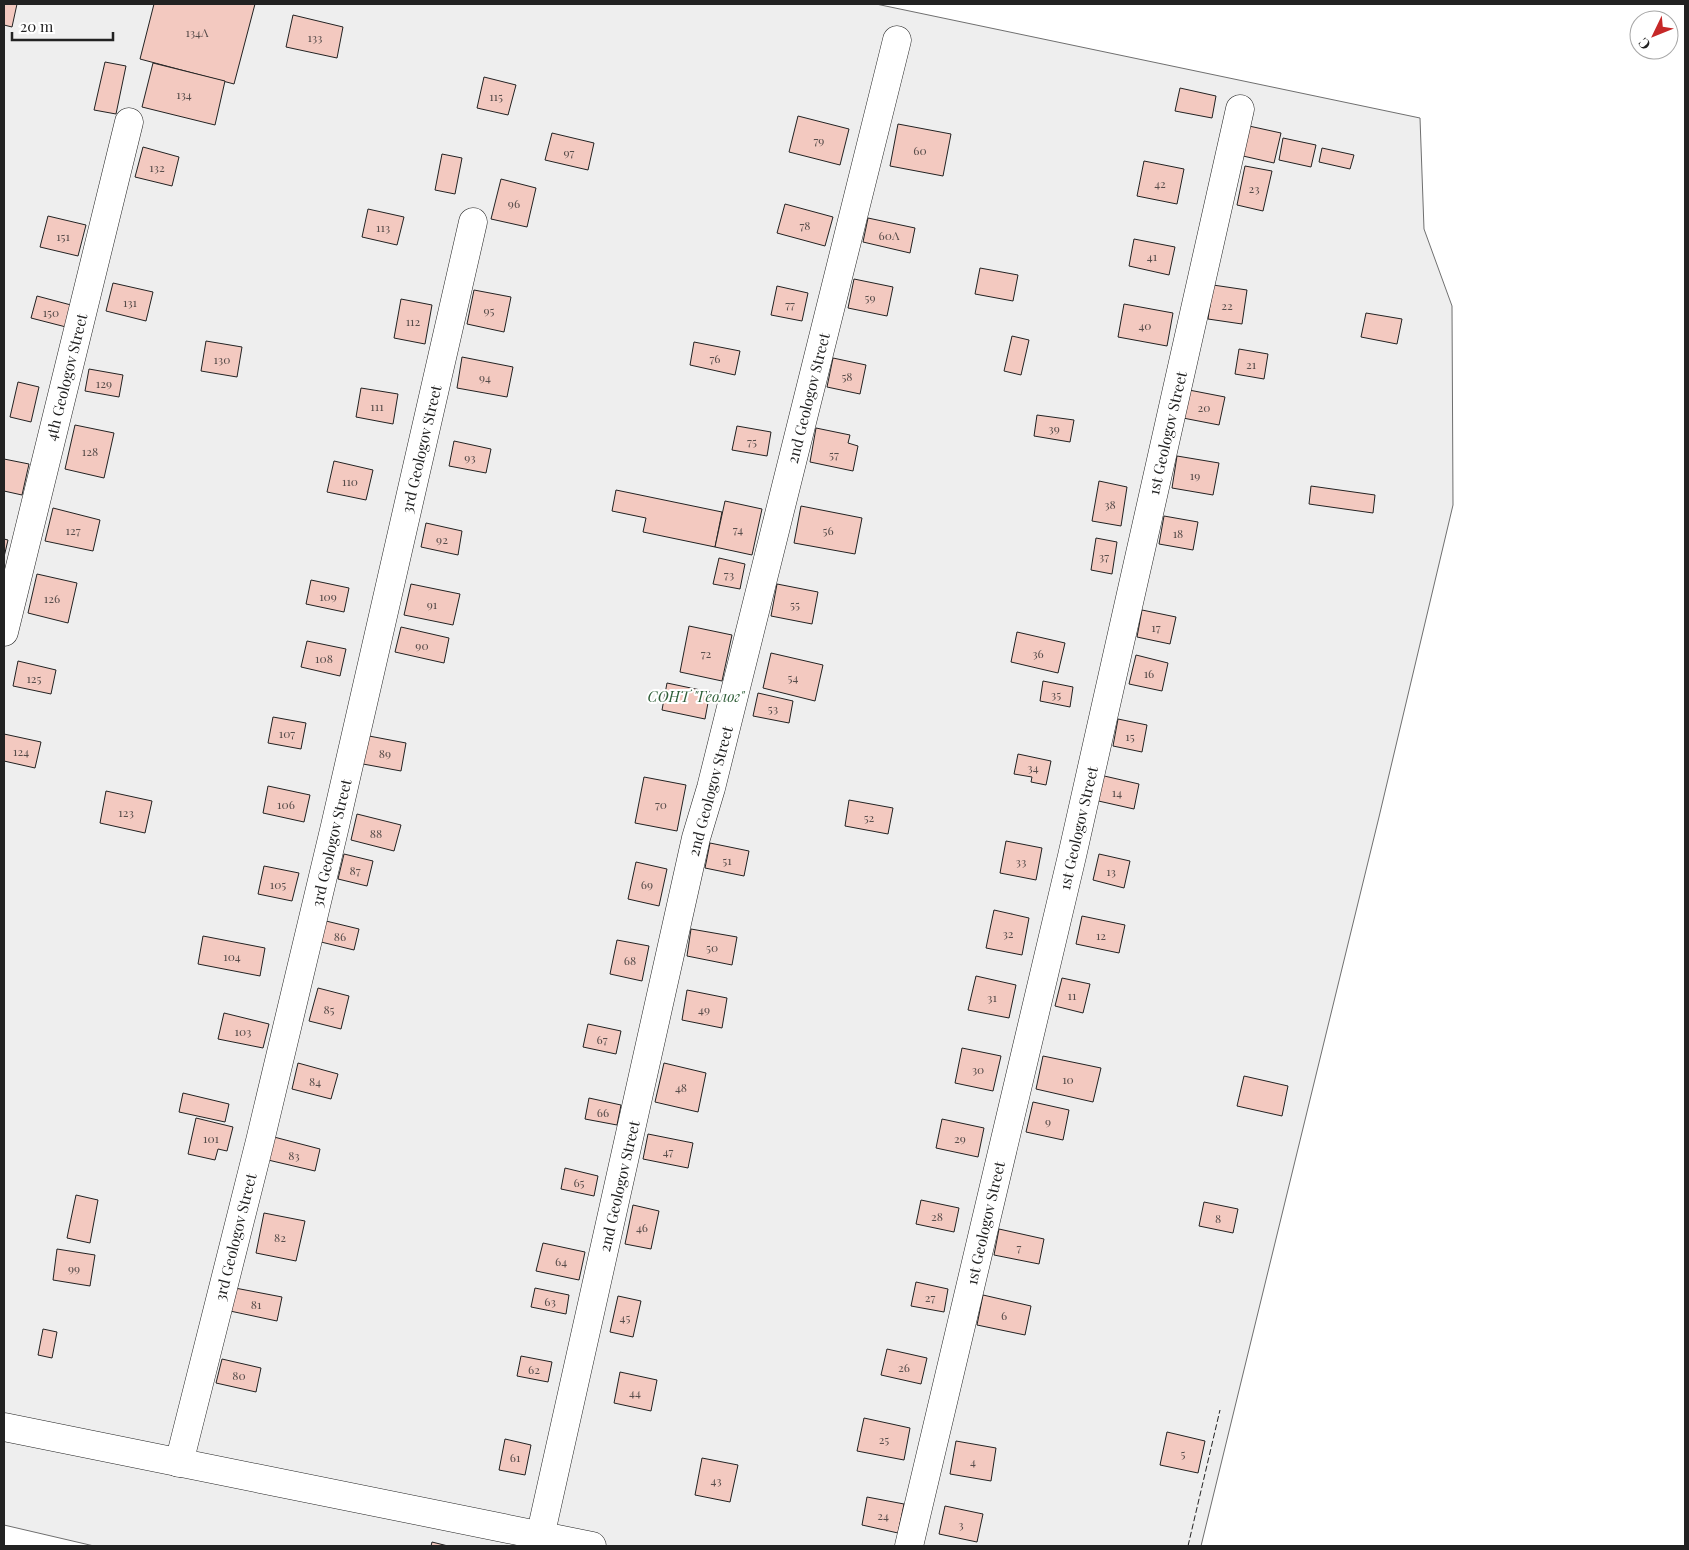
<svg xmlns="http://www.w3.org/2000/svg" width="1689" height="1550" font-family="'Playfair Display',serif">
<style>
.green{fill:#eee;stroke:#6f6f6f}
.building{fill:#f3c9c0;stroke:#222}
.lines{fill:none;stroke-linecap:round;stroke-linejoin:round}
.street-casing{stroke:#222;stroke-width:29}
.street{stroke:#fff;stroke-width:28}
.fence{stroke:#222;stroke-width:1;stroke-dasharray:6 2.5;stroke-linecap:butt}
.labels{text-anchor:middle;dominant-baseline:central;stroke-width:4;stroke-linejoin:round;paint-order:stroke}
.number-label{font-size:12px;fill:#564c4a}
.street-label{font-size:15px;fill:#222;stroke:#fff}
.park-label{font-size:15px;font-style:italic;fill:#2f5e38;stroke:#fff}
</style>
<rect width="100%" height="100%" fill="#fff"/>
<!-- green -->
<path class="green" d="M4,4H876L1420,118L1424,229L1452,306L1453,505L1379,817L1201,1546H94L4,1525Z"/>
<!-- building -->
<g class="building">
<path d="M4,4H17L12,27L4,25Z"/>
<path d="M154,4H255L234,84L140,59Z"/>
<path d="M293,15L343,27L337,58L286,47Z"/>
<path d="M105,62L126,66L116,114L94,110Z"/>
<path d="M153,63L225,81L215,125L142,107Z"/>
<path d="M484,77L516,85L508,115L477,108Z"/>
<path d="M1180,88L1216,96L1212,118L1175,111Z"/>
<path d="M798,116L849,129L840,165L789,152Z"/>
<path d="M898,124L951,134L943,176L890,166Z"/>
<path d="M1249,126L1281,133L1274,163L1243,156Z"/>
<path d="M552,133L594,143L588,170L545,160Z"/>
<path d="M1283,138L1316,145L1311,167L1279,160Z"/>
<path d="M143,147L179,157L172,186L135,177Z"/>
<path d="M1322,148L1354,155L1350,169L1319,162Z"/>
<path d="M442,154L462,158L455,194L435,190Z"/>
<path d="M1144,161L1184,169L1177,204L1137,196Z"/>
<path d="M1245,166L1272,171L1263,211L1237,205Z"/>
<path d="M501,179L536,188L527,227L491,219Z"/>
<path d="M785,204L833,217L825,246L777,233Z"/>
<path d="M368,209L404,217L397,245L362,237Z"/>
<path d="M48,216L86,225L78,256L40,247Z"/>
<path d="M868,218L915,228L910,253L863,242Z"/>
<path d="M1134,239L1175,247L1169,275L1129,266Z"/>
<path d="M980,268L1018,275L1013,301L975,294Z"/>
<path d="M854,279L893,287L887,316L848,308Z"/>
<path d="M113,283L153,292L146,321L106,311Z"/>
<path d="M1213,285L1247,290L1242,324L1208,319Z"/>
<path d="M777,286L808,293L802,321L771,315Z"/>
<path d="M474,290L511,297L504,332L467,324Z"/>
<path d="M37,296L71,305L66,327L31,318Z"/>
<path d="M401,299L432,305L425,344L394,338Z"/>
<path d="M1124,304L1173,313L1167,346L1118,337Z"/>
<path d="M1366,313L1402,319L1397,344L1361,337Z"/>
<path d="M1012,336L1029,340L1021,375L1004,371Z"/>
<path d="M206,341L242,347L237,377L201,371Z"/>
<path d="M694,342L740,351L735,375L690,365Z"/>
<path d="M1239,349L1268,354L1264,379L1235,374Z"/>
<path d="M462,357L513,367L507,397L457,388Z"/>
<path d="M833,358L866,365L860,394L827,387Z"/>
<path d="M89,369L123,375L119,397L85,391Z"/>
<path d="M18,382L39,387L31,422L10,417Z"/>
<path d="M361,388L398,394L393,424L356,417Z"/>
<path d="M1189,390L1225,397L1219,425L1183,418Z"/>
<path d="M1037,415L1074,420L1070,442L1034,436Z"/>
<path d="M75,425L114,433L104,478L65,469Z"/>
<path d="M737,426L771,432L767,456L732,450Z"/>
<path d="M816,428L850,435L848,443L858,446L853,471L810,462Z"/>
<path d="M454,441L491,449L486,473L449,466Z"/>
<path d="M1177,456L1219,463L1213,495L1172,488Z"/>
<path d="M4,459L29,464L22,495L4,491Z"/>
<path d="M334,461L373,470L366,500L327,492Z"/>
<path d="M1099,481L1127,487L1121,526L1092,521Z"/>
<path d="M1311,486L1375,495L1373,513L1309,504Z"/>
<path d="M616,490L722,512L715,547L643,532L646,518L612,511Z"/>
<path d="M725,501L762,509L752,555L715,547Z"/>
<path d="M801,506L862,518L855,554L794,543Z"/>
<path d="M53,508L100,520L93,551L45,541Z"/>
<path d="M1164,516L1198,522L1193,550L1159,544Z"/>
<path d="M426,523L462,531L458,555L421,547Z"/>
<path d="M1096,538L1117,542L1112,574L1091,570Z"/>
<path d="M4,539L8,540L4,557Z"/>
<path d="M719,558L745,564L740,589L713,584Z"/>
<path d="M37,574L77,583L68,623L28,613Z"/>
<path d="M311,580L349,588L344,612L306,604Z"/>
<path d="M411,584L460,594L453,625L404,615Z"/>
<path d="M777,584L818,592L812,624L771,616Z"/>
<path d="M1142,610L1176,617L1170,644L1137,637Z"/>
<path d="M689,626L732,635L722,681L680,672Z"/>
<path d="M401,627L449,638L444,663L395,652Z"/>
<path d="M1017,632L1065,643L1058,673L1011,662Z"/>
<path d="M307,641L346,649L340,676L301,667Z"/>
<path d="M771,653L823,665L815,701L763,688Z"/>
<path d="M1136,655L1168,663L1162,691L1129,684Z"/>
<path d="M18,661L56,670L51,694L13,686Z"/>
<path d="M1043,681L1073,687L1070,707L1040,701Z"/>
<path d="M667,683L710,692L705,719L662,710Z"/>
<path d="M758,693L793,701L789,723L753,716Z"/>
<path d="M273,717L306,723L301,749L268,743Z"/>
<path d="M1118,719L1147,725L1142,752L1113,746Z"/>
<path d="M4,734L41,742L35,768L4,761Z"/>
<path d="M369,736L406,743L401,771L363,764Z"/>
<path d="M1018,754L1051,761L1046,785L1031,782L1032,777L1014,774Z"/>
<path d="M1100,775L1139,784L1134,809L1094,800Z"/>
<path d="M644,777L686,785L677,831L635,823Z"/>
<path d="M268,786L310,795L304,822L263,813Z"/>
<path d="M106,791L152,801L145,833L100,823Z"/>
<path d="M849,800L893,808L888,834L845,826Z"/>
<path d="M357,814L401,825L394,851L351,840Z"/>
<path d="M1006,841L1042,848L1036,880L1000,873Z"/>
<path d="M710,843L749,851L744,876L705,868Z"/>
<path d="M344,854L373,861L367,886L338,879Z"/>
<path d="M1099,854L1130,861L1124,888L1093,880Z"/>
<path d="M636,862L667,869L659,906L628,899Z"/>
<path d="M264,866L299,873L292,901L258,894Z"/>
<path d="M994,910L1029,918L1022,955L986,948Z"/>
<path d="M1082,916L1125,925L1119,953L1076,944Z"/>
<path d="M326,921L359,929L354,950L321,942Z"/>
<path d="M691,929L737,937L732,965L687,956Z"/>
<path d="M203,936L265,948L260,976L198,964Z"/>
<path d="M617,940L649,946L642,981L610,974Z"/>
<path d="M976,976L1016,985L1009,1018L968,1010Z"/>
<path d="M1062,978L1090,984L1083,1013L1055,1006Z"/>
<path d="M318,988L349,996L341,1029L309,1021Z"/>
<path d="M687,990L727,998L722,1028L682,1020Z"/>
<path d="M224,1013L269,1024L263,1048L218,1039Z"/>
<path d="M588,1024L621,1031L616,1054L583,1047Z"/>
<path d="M962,1048L1001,1056L993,1091L955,1083Z"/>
<path d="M1043,1056L1101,1068L1093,1102L1036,1089Z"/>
<path d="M298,1063L338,1074L331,1099L292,1089Z"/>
<path d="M664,1063L706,1073L698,1112L655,1102Z"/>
<path d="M1244,1076L1288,1086L1282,1116L1237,1106Z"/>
<path d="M183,1093L229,1104L225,1122L179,1112Z"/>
<path d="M589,1098L621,1105L617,1125L585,1119Z"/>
<path d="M1033,1102L1069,1110L1063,1140L1026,1132Z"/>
<path d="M196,1118L233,1127L227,1151L218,1149L215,1160L188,1154Z"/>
<path d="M942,1119L984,1128L978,1157L936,1148Z"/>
<path d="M648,1134L693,1143L688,1168L643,1159Z"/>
<path d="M274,1137L320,1149L315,1171L268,1160Z"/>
<path d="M565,1168L598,1176L594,1196L561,1189Z"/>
<path d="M76,1195L98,1200L90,1243L67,1238Z"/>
<path d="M921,1200L959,1208L954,1232L916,1224Z"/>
<path d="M1204,1202L1238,1209L1233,1233L1199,1226Z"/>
<path d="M633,1205L659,1211L651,1249L625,1244Z"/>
<path d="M264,1213L305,1221L296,1261L256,1253Z"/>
<path d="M999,1229L1044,1239L1039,1264L994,1255Z"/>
<path d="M543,1243L585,1252L579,1280L536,1271Z"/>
<path d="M57,1249L95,1255L90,1286L53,1280Z"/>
<path d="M916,1282L948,1289L944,1312L911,1306Z"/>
<path d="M235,1288L282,1297L277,1321L230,1311Z"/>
<path d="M535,1288L569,1295L566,1314L531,1307Z"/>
<path d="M983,1295L1031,1306L1025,1335L977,1325Z"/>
<path d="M618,1296L641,1301L633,1337L610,1332Z"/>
<path d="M43,1329L57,1332L52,1358L38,1355Z"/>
<path d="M887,1349L927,1358L921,1384L881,1375Z"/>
<path d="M521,1356L552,1362L548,1382L517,1376Z"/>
<path d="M222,1359L261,1368L256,1392L216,1383Z"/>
<path d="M620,1372L657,1380L651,1411L614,1403Z"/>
<path d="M864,1418L910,1428L904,1460L857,1451Z"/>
<path d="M1167,1432L1205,1441L1198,1473L1160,1465Z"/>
<path d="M505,1439L531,1445L525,1475L499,1470Z"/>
<path d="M956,1441L996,1448L991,1481L950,1474Z"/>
<path d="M702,1458L738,1465L730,1502L695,1495Z"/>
<path d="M867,1497L904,1504L898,1533L862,1525Z"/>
<path d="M945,1506L983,1514L977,1542L939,1534Z"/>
<path d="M432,1542L448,1546H431Z"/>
</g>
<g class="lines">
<!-- street casing -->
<g class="street-casing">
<g id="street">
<path d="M4,632L129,122"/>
<path d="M4,1427L592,1546"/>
<path d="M179,1463L260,1141L335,826L473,222"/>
<path d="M538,1546L696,838L711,788L897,40"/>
<path d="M909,1546L1072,856L1240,109"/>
</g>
</g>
<!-- street -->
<use href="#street" class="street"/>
<!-- fence -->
<path class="fence" d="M1188,1546L1220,1410"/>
</g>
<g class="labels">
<!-- number labels -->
<g class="number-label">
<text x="197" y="32">134А</text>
<text x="315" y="37">133</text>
<text x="184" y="94">134</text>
<text x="496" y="96">115</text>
<text x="819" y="140">79</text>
<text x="920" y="150">60</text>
<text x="569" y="152">97</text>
<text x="157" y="167">132</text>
<text x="1160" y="183">42</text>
<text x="1254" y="188">23</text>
<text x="514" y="203">96</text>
<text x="805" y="225">78</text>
<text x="383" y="227">113</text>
<text x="889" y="235">60А</text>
<text x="63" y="236">151</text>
<text x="1152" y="256">41</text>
<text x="870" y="297">59</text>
<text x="130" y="302">131</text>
<text x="790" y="304">77</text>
<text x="1227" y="305">22</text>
<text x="489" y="310">95</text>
<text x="51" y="312">150</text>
<text x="413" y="321">112</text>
<text x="1145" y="325">40</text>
<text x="715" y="358">76</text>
<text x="222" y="359">130</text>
<text x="1251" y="364">21</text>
<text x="847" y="376">58</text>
<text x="485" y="377">94</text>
<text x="104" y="383">129</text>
<text x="377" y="406">111</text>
<text x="1204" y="407">20</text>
<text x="1054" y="428">39</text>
<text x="752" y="441">75</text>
<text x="90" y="451">128</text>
<text x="834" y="454">57</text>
<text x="470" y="457">93</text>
<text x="1195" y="475">19</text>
<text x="350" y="481">110</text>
<text x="1110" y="504">38</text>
<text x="738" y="529">74</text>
<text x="73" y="530">127</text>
<text x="828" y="530">56</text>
<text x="1178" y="533">18</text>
<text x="442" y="539">92</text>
<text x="1104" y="556">37</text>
<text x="729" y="574">73</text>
<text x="328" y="596">109</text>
<text x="52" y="598">126</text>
<text x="432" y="604">91</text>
<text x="795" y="604">55</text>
<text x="1156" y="627">17</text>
<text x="422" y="645">90</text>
<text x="706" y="653">72</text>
<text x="1038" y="653">36</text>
<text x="324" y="658">108</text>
<text x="1149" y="673">16</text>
<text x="793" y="677">54</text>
<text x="34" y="678">125</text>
<text x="1056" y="694">35</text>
<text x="773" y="708">53</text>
<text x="287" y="733">107</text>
<text x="1130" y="736">15</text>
<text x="21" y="751">124</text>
<text x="385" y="753">89</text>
<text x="1033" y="767">34</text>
<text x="1117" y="792">14</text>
<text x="286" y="804">106</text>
<text x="661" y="804">70</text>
<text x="126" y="812">123</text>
<text x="869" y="817">52</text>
<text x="376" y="833">88</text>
<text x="727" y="860">51</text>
<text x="1021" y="861">33</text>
<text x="355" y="870">87</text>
<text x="1111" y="871">13</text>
<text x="278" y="884">105</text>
<text x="647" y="884">69</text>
<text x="1008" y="933">32</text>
<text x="1101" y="935">12</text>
<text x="340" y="936">86</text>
<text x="712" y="947">50</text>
<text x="232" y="956">104</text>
<text x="630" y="960">68</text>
<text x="1072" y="995">11</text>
<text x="992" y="997">31</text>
<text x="329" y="1009">85</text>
<text x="704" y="1009">49</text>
<text x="243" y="1031">103</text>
<text x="602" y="1039">67</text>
<text x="978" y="1069">30</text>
<text x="1068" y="1079">10</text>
<text x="315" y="1081">84</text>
<text x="681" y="1087">48</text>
<text x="603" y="1112">66</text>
<text x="1048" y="1121">9</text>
<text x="211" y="1138">101</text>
<text x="960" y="1138">29</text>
<text x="668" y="1151">47</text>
<text x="294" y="1155">83</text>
<text x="579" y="1182">65</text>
<text x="937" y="1216">28</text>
<text x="1218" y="1218">8</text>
<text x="642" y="1227">46</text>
<text x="280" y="1237">82</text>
<text x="1019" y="1247">7</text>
<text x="561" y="1261">64</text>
<text x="74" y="1268">99</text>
<text x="930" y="1297">27</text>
<text x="550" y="1301">63</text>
<text x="256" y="1304">81</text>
<text x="1004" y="1315">6</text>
<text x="625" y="1317">45</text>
<text x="904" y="1367">26</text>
<text x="534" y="1369">62</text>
<text x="239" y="1375">80</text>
<text x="635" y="1392">44</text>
<text x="884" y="1439">25</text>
<text x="1183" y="1453">5</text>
<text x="515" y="1457">61</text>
<text x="973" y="1461">4</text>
<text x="716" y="1480">43</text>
<text x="883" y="1515">24</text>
<text x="961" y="1524">3</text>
</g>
<!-- street labels -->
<g class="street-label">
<text transform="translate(66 377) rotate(-76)">4th Geologov Street</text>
<text transform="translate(808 398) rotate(-76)">2nd Geologov Street</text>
<text transform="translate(1167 433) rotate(-77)">1st Geologov Street</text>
<text transform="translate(421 449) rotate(-77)">3rd Geologov Street</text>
<text transform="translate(710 791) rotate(-75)">2nd Geologov Street</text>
<text transform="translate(1078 828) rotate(-77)">1st Geologov Street</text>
<text transform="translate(331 843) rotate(-77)">3rd Geologov Street</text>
<text transform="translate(619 1186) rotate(-77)">2nd Geologov Street</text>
<text transform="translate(985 1223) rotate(-77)">1st Geologov Street</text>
<text transform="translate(235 1237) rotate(-76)">3rd Geologov Street</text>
</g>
<!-- park labels -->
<g class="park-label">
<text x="696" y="696">СОНТ "Геолог"</text>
</g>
</g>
<!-- border -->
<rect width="1689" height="1550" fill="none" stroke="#222222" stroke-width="10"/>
<!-- north arrow -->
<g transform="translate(1654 35) rotate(227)"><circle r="24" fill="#ffffff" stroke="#a7a7a7"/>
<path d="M0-4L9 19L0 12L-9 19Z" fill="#c62828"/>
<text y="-8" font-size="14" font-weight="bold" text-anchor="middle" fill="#222222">С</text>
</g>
<!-- scale -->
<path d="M12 32v8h101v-8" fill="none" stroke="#222222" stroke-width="2.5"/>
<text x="20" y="32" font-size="15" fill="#222222" stroke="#ffffff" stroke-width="4" paint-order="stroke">20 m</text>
</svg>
